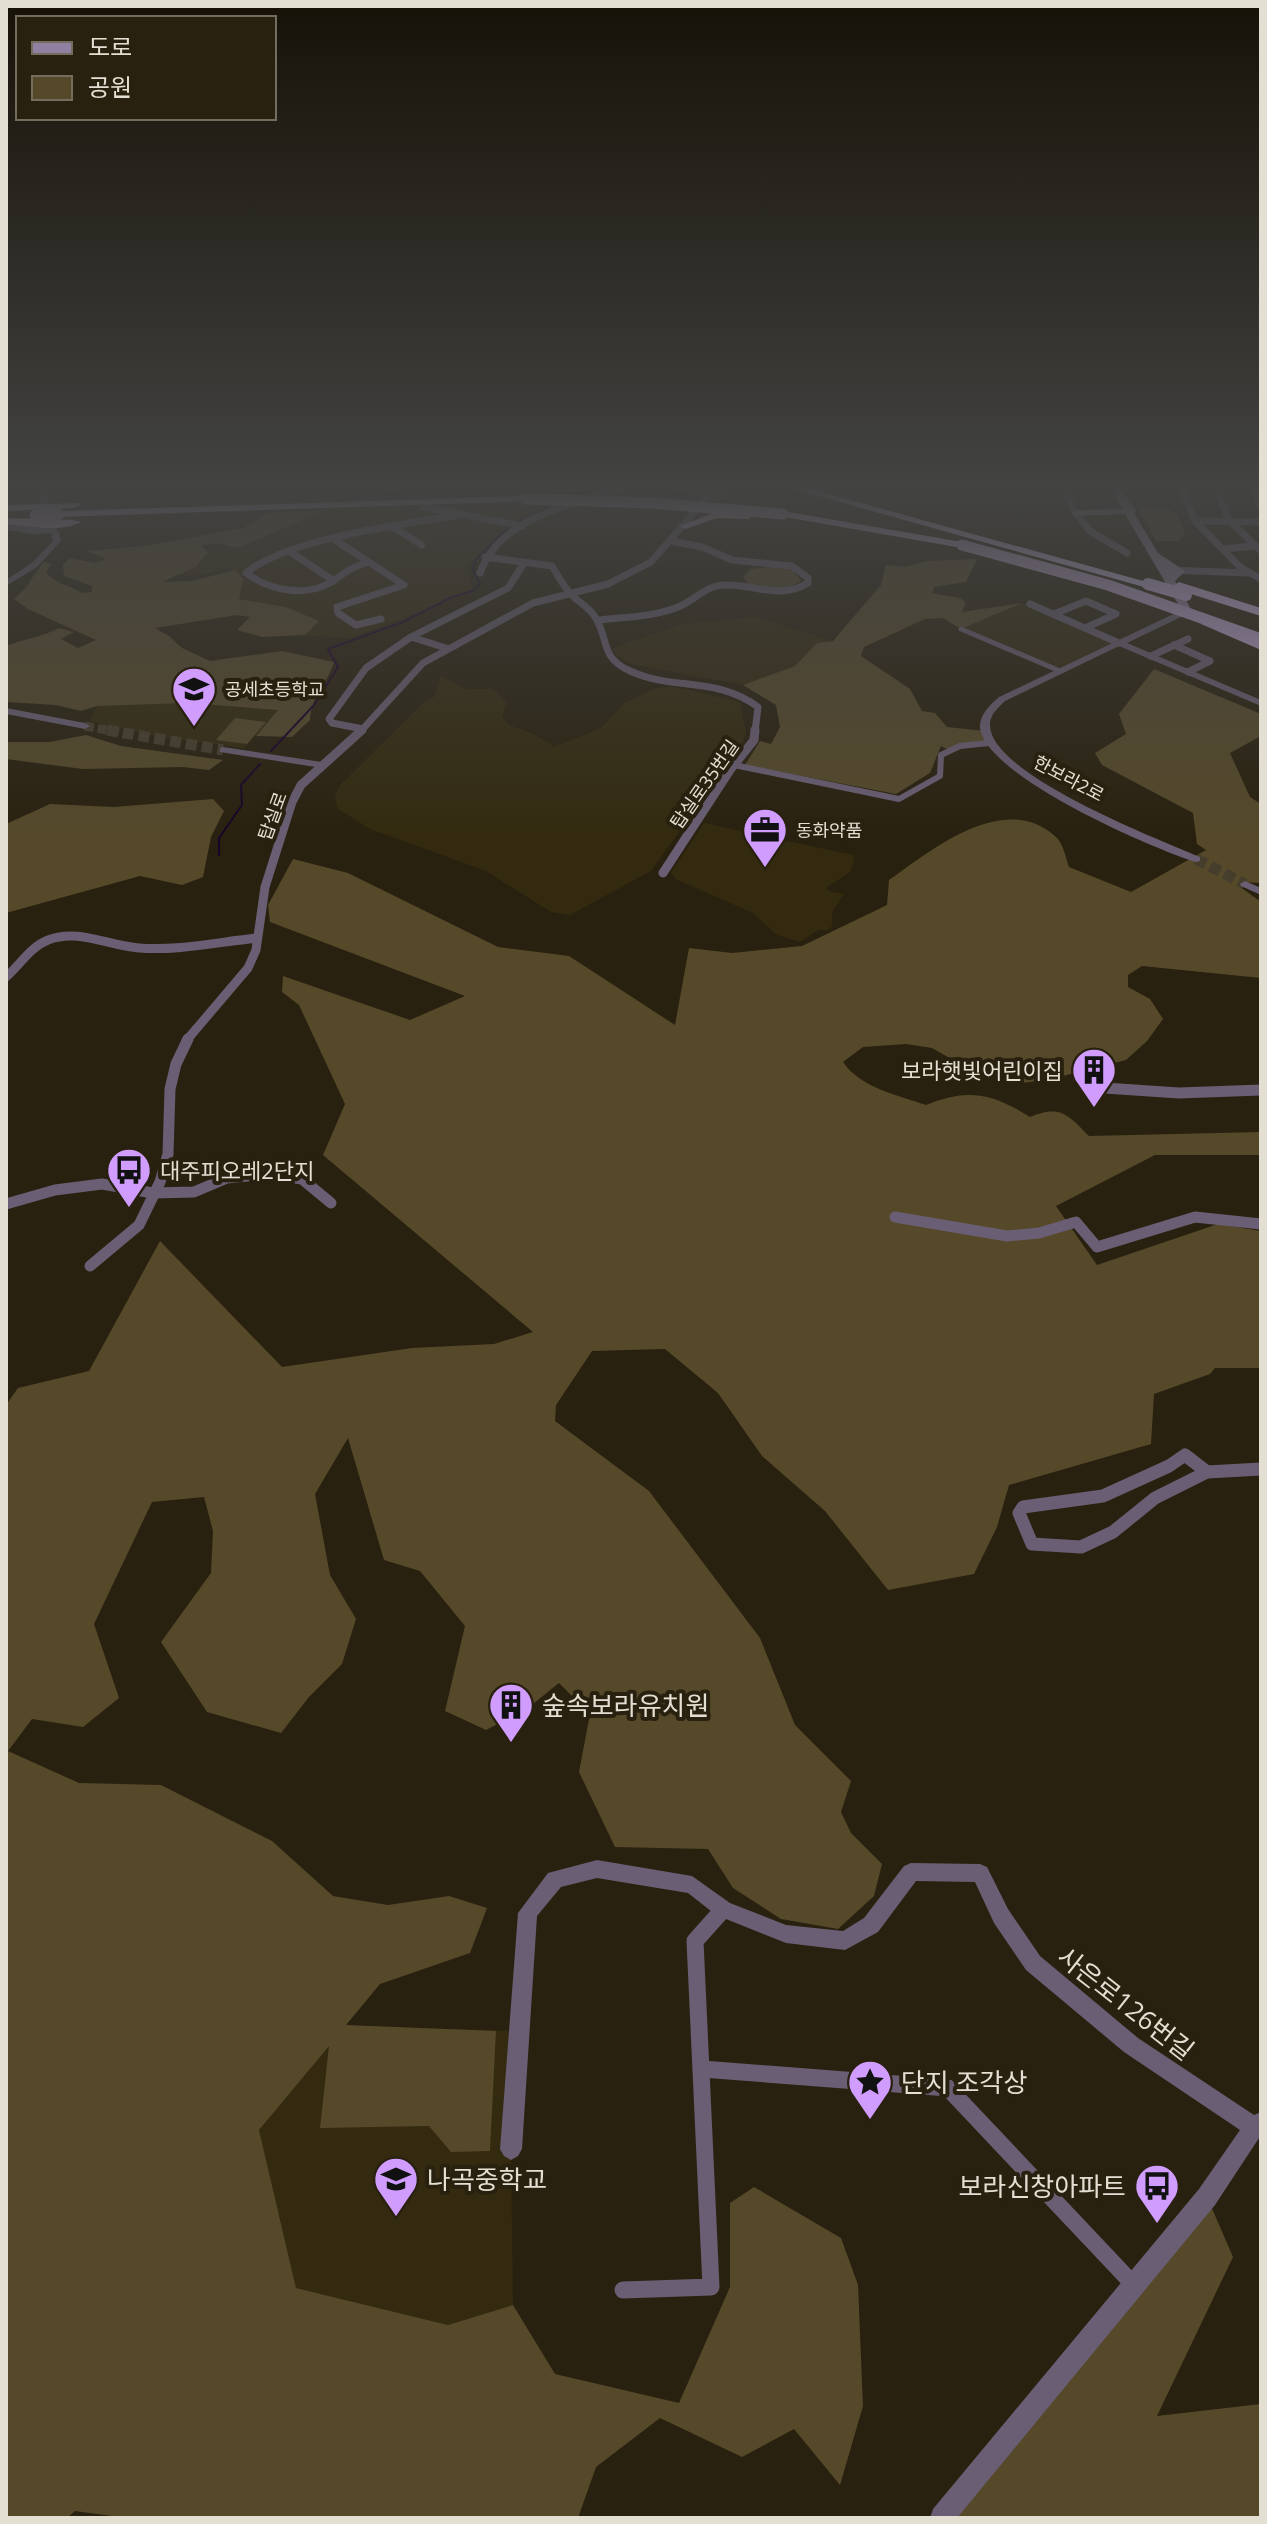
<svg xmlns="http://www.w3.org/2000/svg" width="1267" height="2524" font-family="'Open Sans','Noto Sans KR',sans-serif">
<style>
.built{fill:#332a0f}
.green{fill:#55492a}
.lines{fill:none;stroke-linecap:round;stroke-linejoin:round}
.stream{stroke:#190329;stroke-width:2}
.tertiary-tunnel-far1{stroke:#453e2c;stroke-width:9;stroke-dasharray:9 4;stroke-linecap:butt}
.tertiary-tunnel{stroke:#453e2c;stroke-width:11;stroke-dasharray:11 5;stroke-linecap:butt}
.pedestrian-far1{stroke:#695e73;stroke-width:5}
.pedestrian{stroke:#695e73;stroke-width:6}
.minor-far4{stroke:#695e73;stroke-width:7}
.minor-far3{stroke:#695e73;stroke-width:9}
.minor-far2{stroke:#695e73;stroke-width:11}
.minor-far1{stroke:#695e73;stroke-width:13}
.minor{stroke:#695e73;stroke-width:17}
.tertiary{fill:#695e73;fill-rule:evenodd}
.secondary{fill:#9180a1;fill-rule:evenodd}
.trunk{fill:#bea6d6;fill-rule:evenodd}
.motorway{fill:#ccb2e6;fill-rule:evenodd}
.trunk-bridge{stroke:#bea6d6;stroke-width:11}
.motorway-bridge{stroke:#ccb2e6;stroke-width:12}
.labels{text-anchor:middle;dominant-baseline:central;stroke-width:8;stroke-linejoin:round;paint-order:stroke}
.far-poi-label{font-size:18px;fill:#e4dfd3;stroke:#29210f;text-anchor:start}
.far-street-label{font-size:18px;fill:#e4dfd3;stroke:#29210f}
.poi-label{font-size:22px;fill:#e4dfd3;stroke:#29210f;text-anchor:end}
.near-poi-label{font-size:26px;fill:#e4dfd3;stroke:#29210f;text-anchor:start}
.near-street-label{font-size:26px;fill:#e4dfd3;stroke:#29210f}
</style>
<rect width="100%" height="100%" fill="#29210f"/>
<!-- built -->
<g class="built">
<path d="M514,501L551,505L514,520L473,561L466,563L473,588L410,616L348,639L305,635L318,621L239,599L243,579L231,568L204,574L186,576L181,573L196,567L208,552L229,546L238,548L310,517L319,511L339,506Z"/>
<path d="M1022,603L1030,604L1119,643L1060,671L961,629Z"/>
<path d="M755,617L833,641L817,643L795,666L743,685L631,664L616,655L612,648L684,624Z"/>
<path d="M441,676L466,689H493L507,703L502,717L509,725L536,735L554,747L601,728L624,703L654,689L671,686L740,702L746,732L741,746L651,871L570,915L551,912L486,871L370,829L337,808L335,795L340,785L424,702L435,696Z"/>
<path d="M188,703L280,710L244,748L161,737L90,721L97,706Z"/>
<path d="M704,823L853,855L854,862L850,872L826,888L831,892L844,894L832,912V926L828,930H818L800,942L777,935L753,913L675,879L671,872Z"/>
<path d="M345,2026L520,2031L511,2149L513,2305L448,2325L296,2288L259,2130Z"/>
</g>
<!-- green -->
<g class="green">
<path d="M1138,507C1169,506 1176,507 1185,534L1178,541H1156Z"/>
<path d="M319,511L310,517L238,548L216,543L201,546L208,552L196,567L162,582L192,581L235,570L243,579L239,599L286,607L319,621L305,635L262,637L237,630L250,617L237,615L155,628L169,636L182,648L210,661L282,651L334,662C326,687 312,693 310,720L292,737L256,736L278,710L188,703L97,706L81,711L56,705L6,702V646C24,639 42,637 59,628L74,632L61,639L78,648L96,640L28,609L14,599C29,588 31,576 44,562L51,564L46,572C55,584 70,585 82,593L92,592V586L64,576L63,565L70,558L96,563L106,559L87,551L144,546L244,528L267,513Z"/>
<path d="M977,559L966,582L934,587L932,593L960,598L966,603L962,612L1022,603L961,629L943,618L925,619L864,647L861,656L910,689L922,711L935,713L947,727L985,731L989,743L950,751L941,746L930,773L896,794L745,765L760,741L771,744L780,727L776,705L743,685L795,666L817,643L833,641L881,585L886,565L905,567L926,561Z"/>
<path d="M778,566L793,570L801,581L786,589L749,585L743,577L751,569Z"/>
<path d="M1154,669L1261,714V736L1230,753L1250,797L1261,804V883L1240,882L1239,886L1261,902V978L1142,966L1128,975V987L1150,999L1163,1019L1147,1041L1126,1060L1047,1080L1021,1083L981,1076L932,1048L906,1044L863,1047L843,1062C861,1088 897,1095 926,1105C968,1088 992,1093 1030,1117C1061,1104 1068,1115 1089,1136L1261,1132V1155H1155L1056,1206L1097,1265L1218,1224L1261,1231V1368H1215L1210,1374L1154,1394L1151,1444L1009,1485L997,1527L974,1574L888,1590L825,1511L762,1456L718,1393L665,1349L592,1351L556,1405L555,1421L649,1491L760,1638L795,1725L851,1781L841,1812L851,1833L882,1864L874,1896L838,1929L781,1919L733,1888L708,1849L615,1847L579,1772L590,1714L559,1683L528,1708L486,1730L445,1711L465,1626L420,1571L384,1560L348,1438L315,1494L330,1575L356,1619L342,1664L309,1697L281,1733L207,1712L161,1642L211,1573L213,1531L204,1497L152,1502L94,1624L119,1698L83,1727L32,1719L8,1751L79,1783L161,1785L272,1841L333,1896L388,1905L449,1896L487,1908L470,1953L380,1984L346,2025L496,2031L490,2151L451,2152L429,2126L320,2128L329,2046L259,2130L296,2288L448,2325L513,2305L555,2374L679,2403L730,2287V2203L754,2187L841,2238L858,2285L863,2406L840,2485L794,2429L742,2457L660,2418L596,2467L578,2518H127L75,2511L67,2518H6V1405L18,1388L89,1371L160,1241L282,1367L412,1348L494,1344L533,1332L323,1155L345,1104L299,1005L282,992L283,976L410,1020L465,996L270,922L268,905L293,859L348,873L498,947L569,956L675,1025L689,948L732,953L802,946L887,905L889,880C933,849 1005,789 1057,838C1063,844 1066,858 1069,867L1131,892L1206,850L1197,844L1193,813L1102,765L1095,753L1126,734L1119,714Z"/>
<path d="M235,718L266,722L247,744L216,740Z"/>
<path d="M86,735L121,746L223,760L209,770L183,767L83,769L6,759V742H50Z"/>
<path d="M213,799L224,811L211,837L203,877L182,885L140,876L6,913V824L50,804L114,807Z"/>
<path d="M1207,2197L1233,2257L1157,2416L1261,2404V2518H950Z"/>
</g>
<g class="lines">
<!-- stream -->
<g class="stream">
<path d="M572,495L618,485"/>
<path d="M518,521L555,505"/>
<path d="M271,751L314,705L338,667L328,649L403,622L452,597L473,591L480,584L473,570L476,559L510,526"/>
<path d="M219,855V838L242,805L241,785L260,764"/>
</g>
<!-- tertiary-tunnel-far1 -->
<path class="tertiary-tunnel-far1" d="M85,726L119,732"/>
<!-- tertiary-tunnel -->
<g class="tertiary-tunnel">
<path d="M107,730L223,750"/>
<path d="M1196,859L1245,884"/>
</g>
<!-- pedestrian-far1 -->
<path class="pedestrian-far1" d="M961,629L1060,671"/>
<!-- pedestrian -->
<path class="pedestrian" d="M734,765L899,799L940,776L941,755L960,746L989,743"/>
<!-- minor-far4 -->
<g class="minor-far4">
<path d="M382,485L390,488L401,485"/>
<path d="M1181,485L1195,521L1240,567L1261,579"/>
<path d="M1215,485L1229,520L1261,551"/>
<path d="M1252,485L1261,508"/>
<path d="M424,507L523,526"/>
<path d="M1076,513L1090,531L1127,553"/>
<path d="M1195,521L1261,522"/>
<path d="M6,526L35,531L52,529"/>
<path d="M393,527L422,545"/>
<path d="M335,540L404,585L337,607L338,613L356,625L381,619"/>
<path d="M1223,549L1254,546"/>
<path d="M292,553L334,581"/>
<path d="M485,557L552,566C558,576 564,588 573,596C580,603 590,608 595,617C610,640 599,657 630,671C674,691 716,676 758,707L755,732"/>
<path d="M369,562C353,567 348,570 336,579C308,599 271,591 246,573C288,538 401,525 457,515"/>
<path d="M1170,570L1248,573"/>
<path d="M480,573C501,514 579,504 629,485"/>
<path d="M1030,604L1119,643"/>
<path d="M1054,614L1086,601L1116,614L1085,628"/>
<path d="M598,620C625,617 653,617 678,607C694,601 705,586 723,585C754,583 778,601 808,583V578L792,566L732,560L702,547L671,541"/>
<path d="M411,637L508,588L524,563"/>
<path d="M1174,645L1210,661L1188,672"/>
<path d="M1151,656L1188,639"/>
<path d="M363,729L332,723L329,719L366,668L411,637L446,648"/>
<path d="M360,732L423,663L533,603L608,584L651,562L711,493"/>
</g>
<!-- minor-far3 -->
<g class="minor-far3">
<path d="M663,873L730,770L754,740L755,730"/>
<path d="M6,977C20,965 30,947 48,940C79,928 108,946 139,948C178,951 218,942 257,938"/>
<path d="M186,1041L248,968L256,950L265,887L292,802L301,785L362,730"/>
</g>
<!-- minor-far2 -->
<g class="minor-far2">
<path d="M1090,1087L1179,1093L1261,1090"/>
<path d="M6,1204L55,1190L102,1184L153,1193L194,1192L227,1178L267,1174L302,1179L331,1203"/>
<path d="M895,1217L1007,1236L1039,1233L1076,1222L1097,1247L1195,1217L1261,1224"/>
<path d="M90,1266L139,1225L160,1182L168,1154L170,1089L176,1064L188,1039"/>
</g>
<!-- minor-far1 -->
<g class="minor-far1">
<path d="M1185,1455L1207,1472L1155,1498L1113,1532L1081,1547L1032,1544L1019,1513L1023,1507L1103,1496L1169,1466Z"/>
<path d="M1207,1472L1261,1469"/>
<path d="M718,1915L723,1909"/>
</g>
<!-- minor -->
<g class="minor">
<path d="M702,2069L948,2088L1134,2285"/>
<path d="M623,2290L711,2287L695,1941L720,1913"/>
</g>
<!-- tertiary -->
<g class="tertiary">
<path d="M37,485H45L52,524L59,532L61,541L37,567L6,586V580L32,563L53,541L51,532L44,524Z"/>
<path d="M639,485C663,484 686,490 710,491C734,491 757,484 781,485L711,495L643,487Z"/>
<path d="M1059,485H1067L1079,515L1072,513Z"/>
<path d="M1184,609L1188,612L1187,614L1127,643L1261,700V706L1119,646L1005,701C998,708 989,715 990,726C992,775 1158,839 1200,857V861L1196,862C1151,848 986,776 980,728C979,715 990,705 999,697Z"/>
<path d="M6,708L85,723L90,726L85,729L6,714Z"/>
<path d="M223,747L322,762L327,765L322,768L220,752V748Z"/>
<path d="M1245,881L1261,888V895L1241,886L1240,884Z"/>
<path d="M597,1860L692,1876L730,1903L786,1925L843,1931L864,1918L904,1866L911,1863L980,1864L987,1867L1008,1909L1040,1956L1138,2038L1254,2115L1261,2112V2135L1215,2205L957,2518H930L933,2509L1199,2189L1240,2130L1124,2052L1026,1970L994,1923L975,1882L916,1881L878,1932L845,1950L786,1943L716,1915L688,1893L597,1878L561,1887L537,1916L522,2149L518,2156L511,2160L504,2156L500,2149L518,1913L548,1873Z"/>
</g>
<!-- secondary -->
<path class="secondary" d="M1109,485H1117L1136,511L1134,513L1158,553L1185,571L1175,581L1191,609L1188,614L1179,612L1181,609L1125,514L1076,516L1071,513L1076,510L1122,509Z"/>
<!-- trunk -->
<g class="trunk">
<path d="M525,496L529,497V501L59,517L54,514L59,511Z"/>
<path d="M79,503L80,505L75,508L6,511V505Z"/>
<path d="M783,511L962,542L967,545L962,548L779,516L778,514Z"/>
<path d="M716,512L748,513L753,516L748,519L717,518L685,529L680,526Z"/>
<path d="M6,518C20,519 75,518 81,522C62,533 28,526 6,524Z"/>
<path d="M1205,619L1261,643V650L1201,624V620Z"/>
</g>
<!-- motorway -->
<g class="motorway">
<path d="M779,485H796L1154,584L1144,587Z"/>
<path d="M1179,582L1261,608V616L1175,589L1173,586Z"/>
</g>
<!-- trunk-bridge -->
<g class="trunk-bridge">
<path d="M525,499L653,503L783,514"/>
<path d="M35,515L59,514"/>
<path d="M962,545L1108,585L1261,639"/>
</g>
<!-- motorway-bridge -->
<path class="motorway-bridge" d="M1148,584L1186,595"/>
</g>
<!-- sky -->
<linearGradient id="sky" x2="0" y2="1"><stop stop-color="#171208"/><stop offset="0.58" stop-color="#434342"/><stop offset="1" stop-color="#434342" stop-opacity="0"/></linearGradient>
<rect width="1267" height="838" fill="url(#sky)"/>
<!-- icons -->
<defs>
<g id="school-pin" transform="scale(2.3)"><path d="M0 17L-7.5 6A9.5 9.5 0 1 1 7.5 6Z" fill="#d09dfe" stroke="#29210f"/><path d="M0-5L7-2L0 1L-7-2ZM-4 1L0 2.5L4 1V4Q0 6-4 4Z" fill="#111"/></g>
<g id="office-pin" transform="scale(2.3)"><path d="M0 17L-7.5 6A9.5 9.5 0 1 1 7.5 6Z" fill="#d09dfe" stroke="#29210f"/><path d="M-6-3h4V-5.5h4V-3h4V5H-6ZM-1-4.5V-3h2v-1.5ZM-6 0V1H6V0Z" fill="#111"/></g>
<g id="building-pin" transform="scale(2.3)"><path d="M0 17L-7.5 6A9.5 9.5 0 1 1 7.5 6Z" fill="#d09dfe" stroke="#29210f"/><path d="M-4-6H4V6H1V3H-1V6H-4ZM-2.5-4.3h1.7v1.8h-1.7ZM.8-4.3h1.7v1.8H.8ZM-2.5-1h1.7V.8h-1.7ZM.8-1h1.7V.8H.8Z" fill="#111"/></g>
<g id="bus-pin" transform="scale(2.3)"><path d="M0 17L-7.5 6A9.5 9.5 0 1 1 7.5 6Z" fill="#d09dfe" stroke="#29210f"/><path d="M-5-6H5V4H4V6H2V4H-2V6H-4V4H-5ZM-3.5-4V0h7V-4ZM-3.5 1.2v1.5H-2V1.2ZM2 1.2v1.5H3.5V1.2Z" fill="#111"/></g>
<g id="sight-pin" transform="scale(2.3)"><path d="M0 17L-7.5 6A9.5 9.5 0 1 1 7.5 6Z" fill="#d09dfe" stroke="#29210f"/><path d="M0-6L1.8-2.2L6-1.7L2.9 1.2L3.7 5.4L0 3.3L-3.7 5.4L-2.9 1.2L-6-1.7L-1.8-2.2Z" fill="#111"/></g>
</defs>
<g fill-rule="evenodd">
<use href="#school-pin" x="194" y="689"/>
<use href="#office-pin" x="765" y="830"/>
<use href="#building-pin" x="1094" y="1070"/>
<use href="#bus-pin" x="129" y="1170"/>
<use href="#building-pin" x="511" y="1705"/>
<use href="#sight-pin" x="870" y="2082"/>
<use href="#school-pin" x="396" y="2179"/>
<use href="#bus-pin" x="1157" y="2186"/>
</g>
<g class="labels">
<!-- far-poi labels -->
<g class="far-poi-label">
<text x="225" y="689">공세초등학교</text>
<text x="796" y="830">동화약품</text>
</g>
<!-- far-street labels -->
<g class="far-street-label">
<text transform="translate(1069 778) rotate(28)">한보라2로</text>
<text transform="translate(704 784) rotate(-55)">탑실로35번길</text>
<text transform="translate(272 816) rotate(-70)">탑실로</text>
</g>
<!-- poi labels -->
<g class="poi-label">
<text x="1063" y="1070">보라햇빛어린이집</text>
<text x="160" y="1170" text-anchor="start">대주피오레2단지</text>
</g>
<!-- near-poi labels -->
<g class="near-poi-label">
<text x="542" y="1705">숲속보라유치원</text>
<text x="901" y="2082">단지 조각상</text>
<text x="427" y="2179">나곡중학교</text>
<text x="1126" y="2186" text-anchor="end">보라신창아파트</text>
</g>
<!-- near-street labels -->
<g class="near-street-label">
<text transform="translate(1126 2003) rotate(38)">사은로126번길</text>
</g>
</g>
<!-- border -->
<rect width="1267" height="2524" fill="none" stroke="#e4dfd3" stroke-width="16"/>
<!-- legend -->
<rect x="16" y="16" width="260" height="104" fill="#29210f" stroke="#746d5d" stroke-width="2"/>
<rect x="32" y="42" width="40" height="12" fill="#9180a1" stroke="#746d5d" stroke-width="2"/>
<text x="88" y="56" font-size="24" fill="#e4dfd3">도로</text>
<rect x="32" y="76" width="40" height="24" fill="#55492a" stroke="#746d5d" stroke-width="2"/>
<text x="88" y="96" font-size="24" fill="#e4dfd3">공원</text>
</svg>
